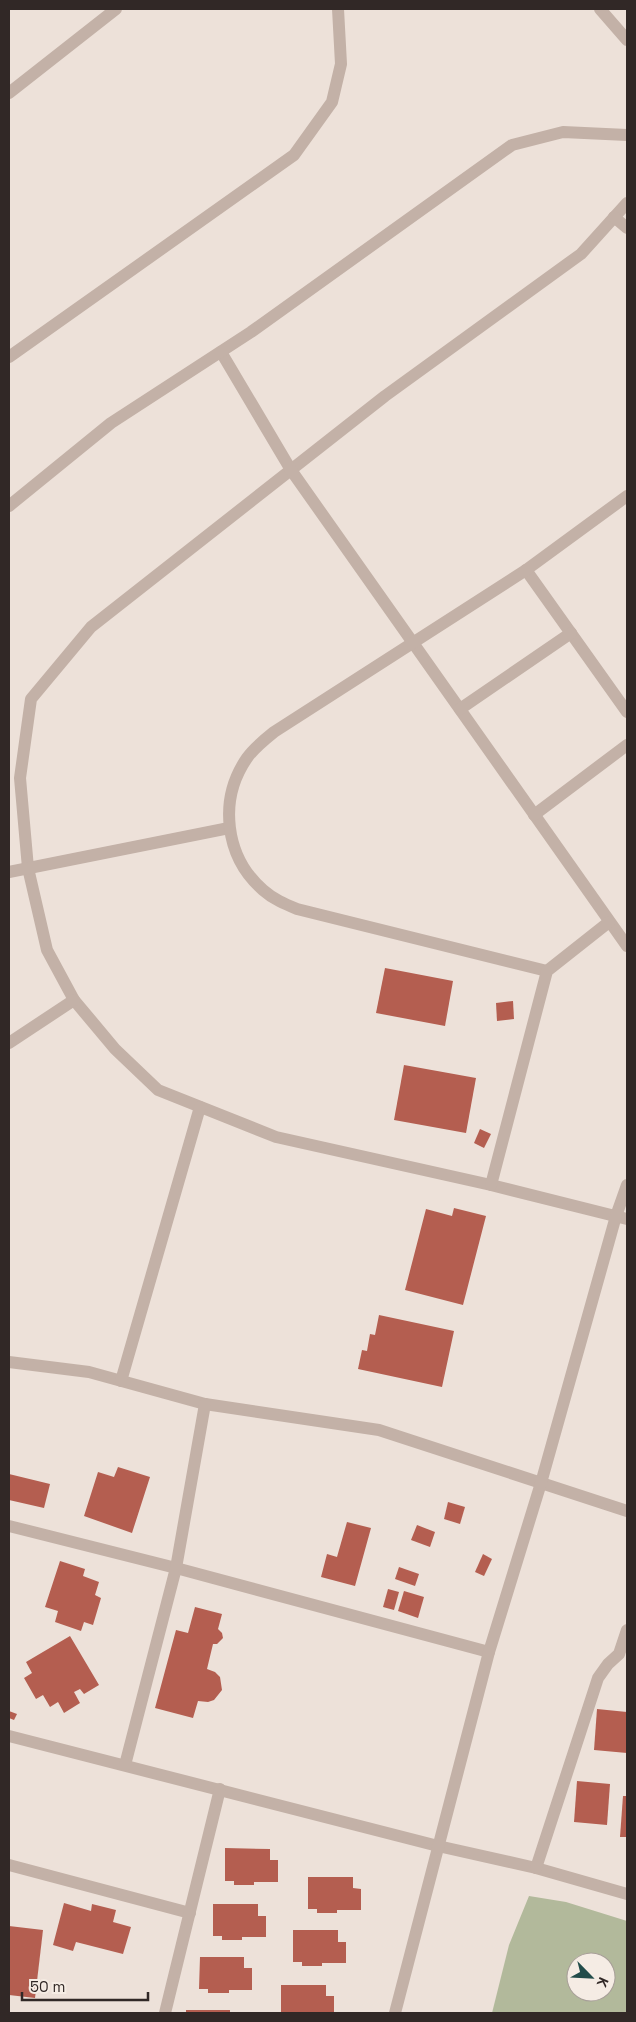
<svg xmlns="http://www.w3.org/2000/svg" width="636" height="2022" font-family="'Space Grotesk',sans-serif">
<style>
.green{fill:#b2b99b;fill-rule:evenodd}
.building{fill:#b45e50}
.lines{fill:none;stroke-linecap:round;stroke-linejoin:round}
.minor{stroke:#c3b1a7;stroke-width:12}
</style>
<rect width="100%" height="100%" fill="#ede1d9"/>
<!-- green -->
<path class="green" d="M529,1896L566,1902L627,1921V2013H492L509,1945ZM576,1962H606V1992H576Z"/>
<!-- building -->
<g class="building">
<path d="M385,968L453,981L445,1026L376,1013Z"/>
<path d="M513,1001L514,1019L497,1021L496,1003Z"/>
<path d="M404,1065L476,1078L466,1133L394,1120Z"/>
<path d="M480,1129L491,1134L484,1148L474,1143Z"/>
<path d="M454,1208L486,1216L463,1305L405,1290L426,1209L452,1216Z"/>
<path d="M379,1315L454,1331L442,1387L358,1369L362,1350L367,1351L370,1334L375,1335Z"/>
<path d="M118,1467L150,1477L132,1533L84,1516L98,1472L114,1477Z"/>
<path d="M9,1474L50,1484L44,1508L9,1500Z"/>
<path d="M448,1502L465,1507L460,1524L444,1519Z"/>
<path d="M347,1522L371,1528L355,1586L321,1577L327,1554L337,1557Z"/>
<path d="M417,1525L435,1532L430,1547L411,1540Z"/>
<path d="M483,1554L492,1559L484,1576L475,1572Z"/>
<path d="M60,1561L85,1569L83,1576L99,1582L95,1595L101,1598L93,1625L84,1622L81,1631L55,1622L58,1611L45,1607Z"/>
<path d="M399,1567L419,1574L415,1586L395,1579Z"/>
<path d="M388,1589L399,1592L394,1610L383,1607Z"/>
<path d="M404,1591L424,1597L418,1618L398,1611Z"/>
<path d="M195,1607L222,1614L218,1629L222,1633L223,1638L217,1644H213L207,1669L215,1672L220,1677L222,1690L214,1700L208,1702L198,1701L193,1718L155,1708L176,1630L188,1633Z"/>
<path d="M70,1636L99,1685L84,1694L80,1689L74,1692L80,1703L64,1713L58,1702L50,1707L43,1695L36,1699L24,1678L32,1673L26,1662Z"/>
<path d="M597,1709L627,1712V1753L594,1750Z"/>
<path d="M9,1711L17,1714L14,1720L9,1718Z"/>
<path d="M577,1781L610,1784L607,1825L574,1822Z"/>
<path d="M623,1796H627V1837H620Z"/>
<path d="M225,1848L270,1849V1860H278V1882H254V1885H234V1881H225Z"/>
<path d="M308,1877H353V1888L361,1889V1910H337V1913H317V1909H308Z"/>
<path d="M64,1903L91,1911L92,1904L116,1910L113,1922L131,1927L123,1954L76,1942L73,1951L53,1945Z"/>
<path d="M213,1904H258V1916H266V1937H242V1940H222V1936H213Z"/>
<path d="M9,1926L43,1930L35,1998L9,1995Z"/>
<path d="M293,1930H338V1942H346V1963H322V1966H302V1962H293Z"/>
<path d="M200,1957H244V1968H252V1990H229V1993H208V1989H199Z"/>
<path d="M281,1985H326V1996H334V2013H281Z"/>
<rect x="186" y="2010" width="44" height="3"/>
</g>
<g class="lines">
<!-- minor -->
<g class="minor">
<path d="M600,9L627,40"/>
<path d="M9,93L116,9"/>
<path d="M627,203L581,254L385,396L91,627L31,699L20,778L28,868L47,950L74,1000L115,1049L158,1090L276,1137L491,1185L627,1219"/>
<path d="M614,217L627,228"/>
<path d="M221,352L291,470L627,946"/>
<path d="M9,357L294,155L332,102L341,64L338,9"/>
<path d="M9,506L111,423L251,332L512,145L563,132L627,135"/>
<path d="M526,570L627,712"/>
<path d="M460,709L571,633"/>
<path d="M534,815L627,745"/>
<path d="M9,872L229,828"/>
<path d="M547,971L297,909C285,904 273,899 263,890C225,857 218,800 247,758C254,748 264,740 274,732L526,570L627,496"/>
<path d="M9,1043L74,1000"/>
<path d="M491,1185L547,971L609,922"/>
<path d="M9,1362L89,1372L205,1404L379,1430L627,1511"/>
<path d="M121,1381L200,1107"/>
<path d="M9,1526L176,1568L489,1652"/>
<path d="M9,1736L438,1846L536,1868L627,1894"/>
<path d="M125,1765L176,1568L205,1404"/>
<path d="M9,1865L190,1913"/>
<path d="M536,1868L598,1678L608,1664L619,1654L627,1630"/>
<path d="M165,2013L220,1789"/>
<path d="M395,2013L489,1652L541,1483L616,1216L627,1185"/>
</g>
</g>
<!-- border -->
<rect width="636" height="2022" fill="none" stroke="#312826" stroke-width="20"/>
<!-- north arrow -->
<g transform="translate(591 1977) rotate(114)"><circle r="24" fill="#f5ece4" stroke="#a79e98"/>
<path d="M0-4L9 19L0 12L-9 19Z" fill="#224c4a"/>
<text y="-8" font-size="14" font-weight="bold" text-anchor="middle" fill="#312826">K</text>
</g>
<!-- scale -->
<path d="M22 1992v8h126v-8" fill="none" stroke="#312826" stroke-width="2.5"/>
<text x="30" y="1992" font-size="15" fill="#312826" stroke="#f5ece4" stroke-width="4" paint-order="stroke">50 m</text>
</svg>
